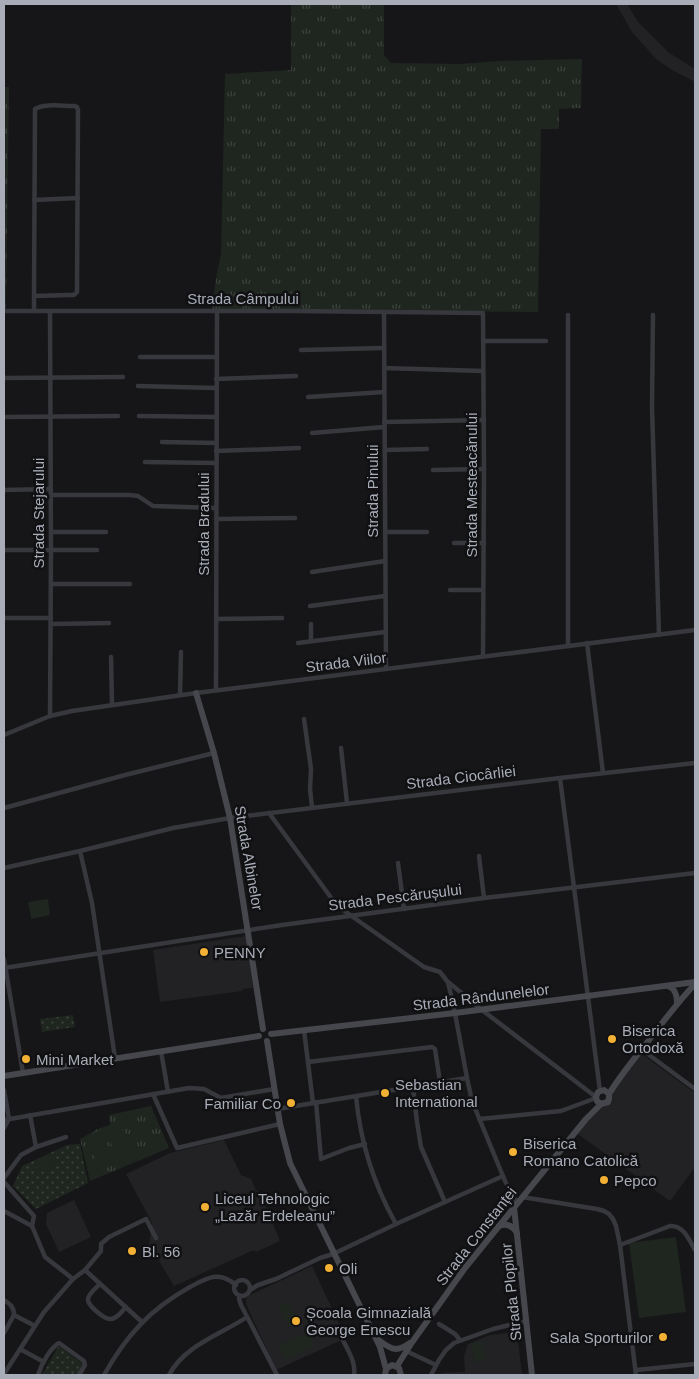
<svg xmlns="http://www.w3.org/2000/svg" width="699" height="1379" font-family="Helvetica,sans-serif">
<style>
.built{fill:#222225}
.grass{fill:url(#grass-tufts)}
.park{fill:url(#park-dots)}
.pitch{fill:#1e261f}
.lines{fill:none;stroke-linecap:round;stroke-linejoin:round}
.street{stroke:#37383d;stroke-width:4.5}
.secondary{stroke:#45474d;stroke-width:6}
.poi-dot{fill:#f2b134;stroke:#111113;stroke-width:2}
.labels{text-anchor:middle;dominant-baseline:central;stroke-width:5;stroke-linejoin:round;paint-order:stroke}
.street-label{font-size:15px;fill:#a8adb8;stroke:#111113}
.poi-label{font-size:15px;fill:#a8adb8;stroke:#111113;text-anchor:start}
</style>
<defs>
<pattern id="grass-tufts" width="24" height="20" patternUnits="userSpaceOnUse" patternTransform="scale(1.25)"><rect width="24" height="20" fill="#1e261f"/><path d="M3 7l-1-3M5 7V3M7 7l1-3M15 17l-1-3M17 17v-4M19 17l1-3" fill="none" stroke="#3c433d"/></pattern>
<pattern id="park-dots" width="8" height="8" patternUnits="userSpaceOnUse" patternTransform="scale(1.25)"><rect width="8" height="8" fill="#1e261f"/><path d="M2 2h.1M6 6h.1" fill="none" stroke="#3c433d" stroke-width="1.8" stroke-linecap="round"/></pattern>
</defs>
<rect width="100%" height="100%" fill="#161618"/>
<!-- built -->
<g class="built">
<path d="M616,4H627L638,22L668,52L695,69V82L672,70L656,59L632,32Z"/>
<path d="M246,936L253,988L242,989V991L160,1002L153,950Z"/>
<path d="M639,1052L695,1093V1167L670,1201L578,1134Z"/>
<path d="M224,1140L241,1175L251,1179L256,1190L260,1192L280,1241L256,1252L254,1250L174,1286L149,1244L152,1223L126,1174L170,1153Z"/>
<path d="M74,1200L91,1237L59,1252L46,1224L47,1213Z"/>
<path d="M312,1266L346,1338L276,1370L246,1304V1300L248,1296Z"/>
<path d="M517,1332L522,1375H441V1373L465,1372L464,1356L468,1344L490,1335Z"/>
</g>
<!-- grass -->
<g class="grass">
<path d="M291,4H384V55L391,63L460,64L499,61L582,59L581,108L559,109V129H541L538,312L212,310L217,272L221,255L225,74L291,70Z"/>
<path d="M4,87H9L6,309H4Z"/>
<path d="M151,1106L169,1148L90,1181L80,1139L95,1131V1130L110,1125L109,1115Z"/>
</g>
<!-- park -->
<g class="park">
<path d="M73,1015L75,1027L42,1032L40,1019Z"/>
<path d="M80,1144L88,1183L36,1209L13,1186L22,1166L67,1145Z"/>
<path d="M58,1347H60L82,1363L83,1364L78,1375H42Z"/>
</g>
<!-- pitch -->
<g class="pitch">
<path d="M48,899L50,915L31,919L28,902Z"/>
<path d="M101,1130L115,1162L99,1169L85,1137Z"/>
<path d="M124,1130L137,1160L121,1167L108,1136Z"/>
<path d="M51,1154L56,1165L39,1173L34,1161Z"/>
<path d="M676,1237L686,1312L639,1318L629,1243Z"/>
<path d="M288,1302L298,1323L289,1327L279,1306Z"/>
<path d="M309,1332L315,1346L285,1360L279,1345Z"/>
<path d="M483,1341L485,1361L474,1362L472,1343Z"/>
</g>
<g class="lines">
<!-- street -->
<g class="street">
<path d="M34,200L78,198"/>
<path d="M4,311H294L483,313L484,469L483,656"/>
<path d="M34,311V296L68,295H74L77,292L78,110L77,107L74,106C62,106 45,103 35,109L34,296"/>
<path d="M384,312L386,669"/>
<path d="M568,315V646"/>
<path d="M653,315L652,407L659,635"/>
<path d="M483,341H546"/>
<path d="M301,350L384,348"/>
<path d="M140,357H216"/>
<path d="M384,368L483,371"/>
<path d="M4,378L123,377"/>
<path d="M216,379L296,376"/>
<path d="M138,386L216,388"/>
<path d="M308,397L384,392"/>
<path d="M139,416L216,417"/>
<path d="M4,417L118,416"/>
<path d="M384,422L484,420"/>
<path d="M312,433L384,427"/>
<path d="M162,442L216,443"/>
<path d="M385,450L427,449"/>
<path d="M216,451L299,448"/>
<path d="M145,462L216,463"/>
<path d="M433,470L484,469"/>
<path d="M4,490L51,489"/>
<path d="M51,495H130L138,496L153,506L216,508"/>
<path d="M216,519L295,518"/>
<path d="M51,532H106"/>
<path d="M385,532H427"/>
<path d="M454,543H484"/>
<path d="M4,550H97"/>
<path d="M312,572L385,561"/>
<path d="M51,584H130"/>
<path d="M450,590H483"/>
<path d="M310,606L385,596"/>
<path d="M4,618H51"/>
<path d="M216,619L282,618"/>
<path d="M51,624L109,623"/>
<path d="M311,624V641"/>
<path d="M298,643L385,632"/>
<path d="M587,643L603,773"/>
<path d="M111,657L112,705"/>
<path d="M216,690L217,311"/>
<path d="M180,695L181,652"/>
<path d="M50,716L51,550L50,311"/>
<path d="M304,719L311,769L310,789L312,807"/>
<path d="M4,735L50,716L72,711L196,693L695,630"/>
<path d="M341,748L347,803"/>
<path d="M560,778L600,1091"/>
<path d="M4,808L125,775L214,753"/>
<path d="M269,813L335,903L343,910L424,967L440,972L447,981L482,1010L596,1097"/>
<path d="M80,851L92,903L115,1058"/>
<path d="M479,856L484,898"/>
<path d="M398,863L404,909"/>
<path d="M4,868L80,851L173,828L230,818L560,778L695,763"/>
<path d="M4,959L23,1073"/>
<path d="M4,968L282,925L484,898L695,873"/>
<path d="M448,982L455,1013L467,1078L472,1101L505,1181L517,1203"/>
<path d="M304,1030L313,1103"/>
<path d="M641,1049L695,1089"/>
<path d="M161,1051L168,1092"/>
<path d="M308,1062L432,1047L435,1049L440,1082"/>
<path d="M413,1087L417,1122L421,1147L445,1202"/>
<path d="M4,1090L9,1119"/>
<path d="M153,1094L177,1148L280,1124"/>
<path d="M356,1096C360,1140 374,1185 396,1224"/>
<path d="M316,1102L321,1159L349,1148L365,1144"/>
<path d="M277,1109L467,1078"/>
<path d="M30,1115L36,1147"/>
<path d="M479,1119L561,1111L596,1098"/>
<path d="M4,1120L189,1088L204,1089L221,1098L274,1089"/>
<path d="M4,1128L9,1119"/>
<path d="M4,1178L21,1155L36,1147L66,1137"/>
<path d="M4,1182L34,1216L32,1226"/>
<path d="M522,1197L597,1209L604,1211L609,1214L613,1219L616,1226L620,1245L636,1375"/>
<path d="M4,1211L32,1226L45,1257L73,1279"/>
<path d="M620,1245L670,1226C684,1225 689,1240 695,1250"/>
<path d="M85,1270L142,1322"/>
<circle cx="242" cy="1288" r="8"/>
<path d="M100,1284C96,1288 89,1293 88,1299C87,1305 104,1319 110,1319C117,1319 121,1312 126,1307"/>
<path d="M250,1290L258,1285L276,1279L320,1258L333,1254L396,1224L503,1176"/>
<path d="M240,1296L239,1299L241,1305L277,1375"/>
<path d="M4,1300C10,1304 14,1307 14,1315L35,1326"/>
<path d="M439,1324L455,1334L460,1340"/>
<path d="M4,1333L14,1315"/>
<path d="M343,1340C348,1351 356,1362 354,1375"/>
<path d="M20,1349L44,1362"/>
<path d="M406,1351L436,1365"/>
<path d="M636,1370L695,1364"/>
<path d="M4,1374L44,1312L73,1279L85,1270L101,1251V1244L109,1237L146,1219L156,1238"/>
<path d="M38,1375C41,1365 50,1348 59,1343L84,1361L85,1365L79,1375"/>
<path d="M104,1375C126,1336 150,1309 190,1287C207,1278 219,1270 236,1285"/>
<path d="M169,1375C185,1345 220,1335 247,1317"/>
<path d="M431,1375L439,1360L446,1350L454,1343L493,1329L526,1321"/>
</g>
<!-- secondary -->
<g class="secondary">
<path d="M196,693L214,753L230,818L263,1029"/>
<path d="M668,986C676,989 677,996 677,1003"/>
<path d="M271,1034L455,1013L695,982"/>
<path d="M267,1041L280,1124L290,1163L380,1347L386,1369"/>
<path d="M4,1076L259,1036"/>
<path d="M609,1094C620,1076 633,1060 646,1044C662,1023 677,1003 695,984"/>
<path d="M514,1207L532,1375"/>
<path d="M499,1226C507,1223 513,1226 517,1233"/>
<path d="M377,1339C390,1348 395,1354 410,1343"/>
<path d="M397,1366L413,1341L465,1268L586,1119L601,1104L608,1102L609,1099V1094L604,1090L598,1092L596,1097L597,1101L601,1104"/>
<path d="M385,1375L386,1369L392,1365L399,1368L401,1375"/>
</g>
</g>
<!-- markers -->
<g class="poi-dot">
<circle cx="204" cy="952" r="5"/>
<circle cx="612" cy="1039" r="5"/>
<circle cx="26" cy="1059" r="5"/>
<circle cx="385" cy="1093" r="5"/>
<circle cx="291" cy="1103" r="5"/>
<circle cx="513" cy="1152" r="5"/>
<circle cx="604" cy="1180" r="5"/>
<circle cx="205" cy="1207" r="5"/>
<circle cx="132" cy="1251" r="5"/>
<circle cx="329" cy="1268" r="5"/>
<circle cx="296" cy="1321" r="5"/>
<circle cx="663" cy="1337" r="5"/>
</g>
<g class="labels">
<!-- street labels -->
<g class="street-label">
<text x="243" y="298">Strada Câmpului</text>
<text transform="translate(471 485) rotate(-90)">Strada Mesteacănului</text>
<text transform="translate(372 491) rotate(-90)">Strada Pinului</text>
<text transform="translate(38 513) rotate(-90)">Strada Stejarului</text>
<text transform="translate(203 524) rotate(-90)">Strada Bradului</text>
<text transform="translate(346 662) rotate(-7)">Strada Viilor</text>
<text transform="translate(461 777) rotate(-7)">Strada Ciocârliei</text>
<text transform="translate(249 858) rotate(80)">Strada Albinelor</text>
<text transform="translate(395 897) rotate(-7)">Strada Pescărușului</text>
<text transform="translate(481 997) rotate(-7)">Strada Rândunelelor</text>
<text transform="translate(476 1236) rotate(-52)">Strada Constanței</text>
<text transform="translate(511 1292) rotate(-96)">Strada Plopilor</text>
</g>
<!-- poi labels -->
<g class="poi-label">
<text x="214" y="952">PENNY</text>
<text x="622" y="1030">Biserica<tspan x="622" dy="17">Ortodoxă</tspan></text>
<text x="36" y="1059">Mini Market</text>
<text x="395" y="1084">Sebastian<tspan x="395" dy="17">International</tspan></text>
<text x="281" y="1103" text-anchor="end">Familiar Co</text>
<text x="523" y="1143">Biserica<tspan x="523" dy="17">Romano Catolică</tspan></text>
<text x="614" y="1180">Pepco</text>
<text x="215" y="1198">Liceul Tehnologic<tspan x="215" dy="17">„Lazăr Erdeleanu”</tspan></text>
<text x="142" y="1251">Bl. 56</text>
<text x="339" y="1268">Oli</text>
<text x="306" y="1312">Școala Gimnazială<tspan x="306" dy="17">George Enescu</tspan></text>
<text x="653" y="1337" text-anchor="end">Sala Sporturilor</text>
</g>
</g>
<!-- border -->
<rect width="699" height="1379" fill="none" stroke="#a8adb8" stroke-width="10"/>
</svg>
